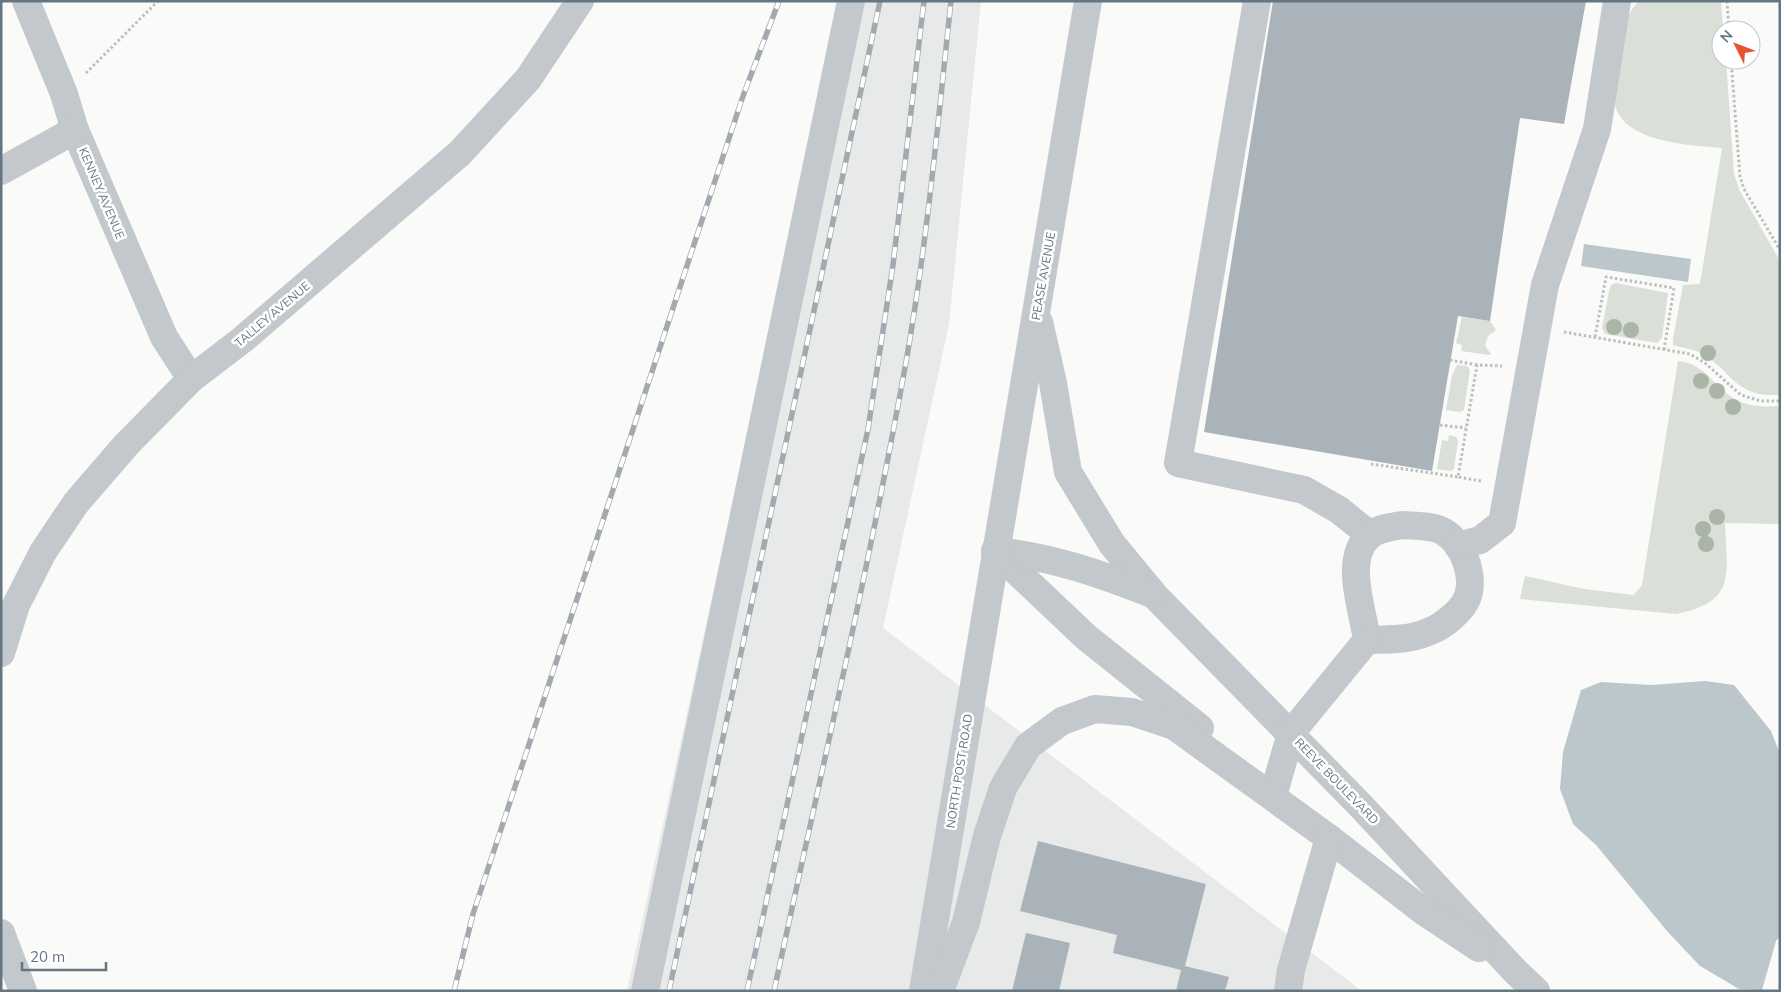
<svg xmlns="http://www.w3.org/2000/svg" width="1781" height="992" font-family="Mulish,sans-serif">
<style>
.built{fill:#e8e9e9}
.green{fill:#dadfd7}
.water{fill:#bbc7cb}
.building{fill:#aab3b9}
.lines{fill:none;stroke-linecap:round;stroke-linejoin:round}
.path{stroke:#bbbfc2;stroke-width:3;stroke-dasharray:2.5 2.5;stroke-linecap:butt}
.minor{stroke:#c3c8cc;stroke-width:28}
.rail-casing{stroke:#a2aab0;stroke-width:5.5}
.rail{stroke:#fff;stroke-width:4;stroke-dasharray:11;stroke-linecap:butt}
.tree{fill:#aab4a7}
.labels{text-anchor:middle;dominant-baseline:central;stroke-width:5;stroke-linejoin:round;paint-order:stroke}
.street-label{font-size:12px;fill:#657683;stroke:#fff}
</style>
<rect width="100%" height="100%" fill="#fafaf8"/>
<!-- built -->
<path class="built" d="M846,1H981L949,324L883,628L1362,991H627L795,211Z"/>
<!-- green -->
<g class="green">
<path d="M1640,1H1721L1723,30H1721V60H1726L1734,174L1740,191L1780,261V395C1730,398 1732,366 1696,351C1689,348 1681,348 1673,345V339L1683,285L1700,284L1722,148C1690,145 1619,143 1614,100C1613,86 1618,68 1620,54C1622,37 1625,12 1640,1Z"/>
<path d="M1616,283L1668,293L1662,338L1657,343L1605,334L1602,328L1609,291L1611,285Z"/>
<path d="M1462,317L1490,321L1496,330L1488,336L1485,346L1491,354L1489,355L1461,351L1462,345L1456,343Z"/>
<path d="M1678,361C1707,364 1713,387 1735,399C1749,407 1764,407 1780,406V524L1725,523C1727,574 1737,602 1676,614L1520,599L1525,576L1584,589L1634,595L1642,585Z"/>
<path d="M1457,365L1467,366L1470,370L1464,410L1460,412L1446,410L1452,376Z"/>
<path d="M1449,435L1456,437L1458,441L1454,469L1451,471L1437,469L1442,440L1448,441Z"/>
</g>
<!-- water -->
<g class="water">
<path d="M1584,244L1691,259L1688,282L1581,266Z"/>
<path d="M1705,681L1734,685L1771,731L1780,754V936L1776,941L1762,990L1739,989L1700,966L1667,931L1596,845L1573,824L1560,789L1563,752L1581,690L1601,682L1651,685Z"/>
</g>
<!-- building -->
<g class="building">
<path d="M1273,1H1586L1564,124L1520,118L1490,321L1458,316L1432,471L1204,432Z"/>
<path d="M1038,841L1206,884L1185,966L1229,977L1225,991H1176L1181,970L1113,953L1117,935L1020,911Z"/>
<path d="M1026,933L1070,943L1059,991H1012Z"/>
</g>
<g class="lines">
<!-- path -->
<g class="path">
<path d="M1727,1L1729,30"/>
<path d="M1731,60L1740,177L1744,189L1780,250"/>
<path d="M86,73L158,1"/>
<path d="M1564,332L1690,354L1705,363L1741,395L1761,401H1780"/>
<path d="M1595,337L1606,277L1674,288L1664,350"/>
<path d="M1450,360L1477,365"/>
<path d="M1440,425L1466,428"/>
<path d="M1371,464L1458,477"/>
<path d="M1481,481L1458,477L1477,365L1502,366"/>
</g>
<!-- minor -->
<g class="minor">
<path d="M26,1L64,94L75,130L164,337L191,379"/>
<path d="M1257,1L1178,463L1304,490L1339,510L1370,535"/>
<path d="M1,171L75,130"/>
<path d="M1039,322L1053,383L1068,472L1112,544L1155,596L1360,805L1514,970L1536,991"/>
<path d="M1402,525C1415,526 1433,525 1444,532C1465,544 1478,583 1464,604C1458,613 1445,624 1435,629C1410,641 1394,639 1367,640C1363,610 1343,559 1369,536C1378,528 1391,527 1402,525Z"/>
<path d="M1458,546L1480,540L1502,523L1545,285L1597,129L1617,1"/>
<path d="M995,551L1086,637L1200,728"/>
<path d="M995,551C1050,556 1101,574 1152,594"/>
<path d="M1,653L16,605L43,552L76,503L126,445L191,379L242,340L460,153L528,79L580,1"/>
<path d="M1273,796L1291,733L1367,640"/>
<path d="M1,933L23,991"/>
<path d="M645,991L851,1"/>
<path d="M923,991L1088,1"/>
<path d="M940,991L966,922L987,836L1003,788L1028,746L1062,721L1095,709L1132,712L1174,726L1329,838L1423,911L1479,948"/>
<path d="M1288,991L1291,970L1329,838"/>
</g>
<!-- rail casing -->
<g class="rail-casing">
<g id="rail">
<path d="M454,991L473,914L743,96L779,1"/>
<path d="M669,991L880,1"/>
<path d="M747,991L868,429L893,265L924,1"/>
<path d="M774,991C819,782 868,573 906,362C927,243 938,122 951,1"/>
</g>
</g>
<!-- rail -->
<use href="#rail" class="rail"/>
</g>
<!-- trees -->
<g class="tree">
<circle cx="1614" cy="327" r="8"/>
<circle cx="1631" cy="330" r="8"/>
<circle cx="1708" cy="353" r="8"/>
<circle cx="1701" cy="381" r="8"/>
<circle cx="1717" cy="391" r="8"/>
<circle cx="1733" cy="407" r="8"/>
<circle cx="1717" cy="517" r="8"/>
<circle cx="1703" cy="529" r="8"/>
<circle cx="1706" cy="544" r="8"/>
</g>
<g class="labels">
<!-- street labels -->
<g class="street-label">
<text transform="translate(102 193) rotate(67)">KENNEY AVENUE</text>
<text transform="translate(1043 276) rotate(-80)">PEASE AVENUE</text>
<text transform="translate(272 314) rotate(-40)">TALLEY AVENUE</text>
<text transform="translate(959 771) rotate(-81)">NORTH POST ROAD</text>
<text transform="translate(1337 781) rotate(46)">REEVE BOULEVARD</text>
</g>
</g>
<!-- border -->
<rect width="1781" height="992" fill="none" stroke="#657683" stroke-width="5"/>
<!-- north arrow -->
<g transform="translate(1736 45) rotate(312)"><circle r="24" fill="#ffffff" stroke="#c1c8cd"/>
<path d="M0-4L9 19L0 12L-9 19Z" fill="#e4572e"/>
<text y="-8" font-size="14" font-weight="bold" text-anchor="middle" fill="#657683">N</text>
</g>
<!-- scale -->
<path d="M22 962v8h84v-8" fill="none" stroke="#657683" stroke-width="2.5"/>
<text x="30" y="962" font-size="15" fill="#657683" stroke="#ffffff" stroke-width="4" paint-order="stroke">20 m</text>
</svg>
